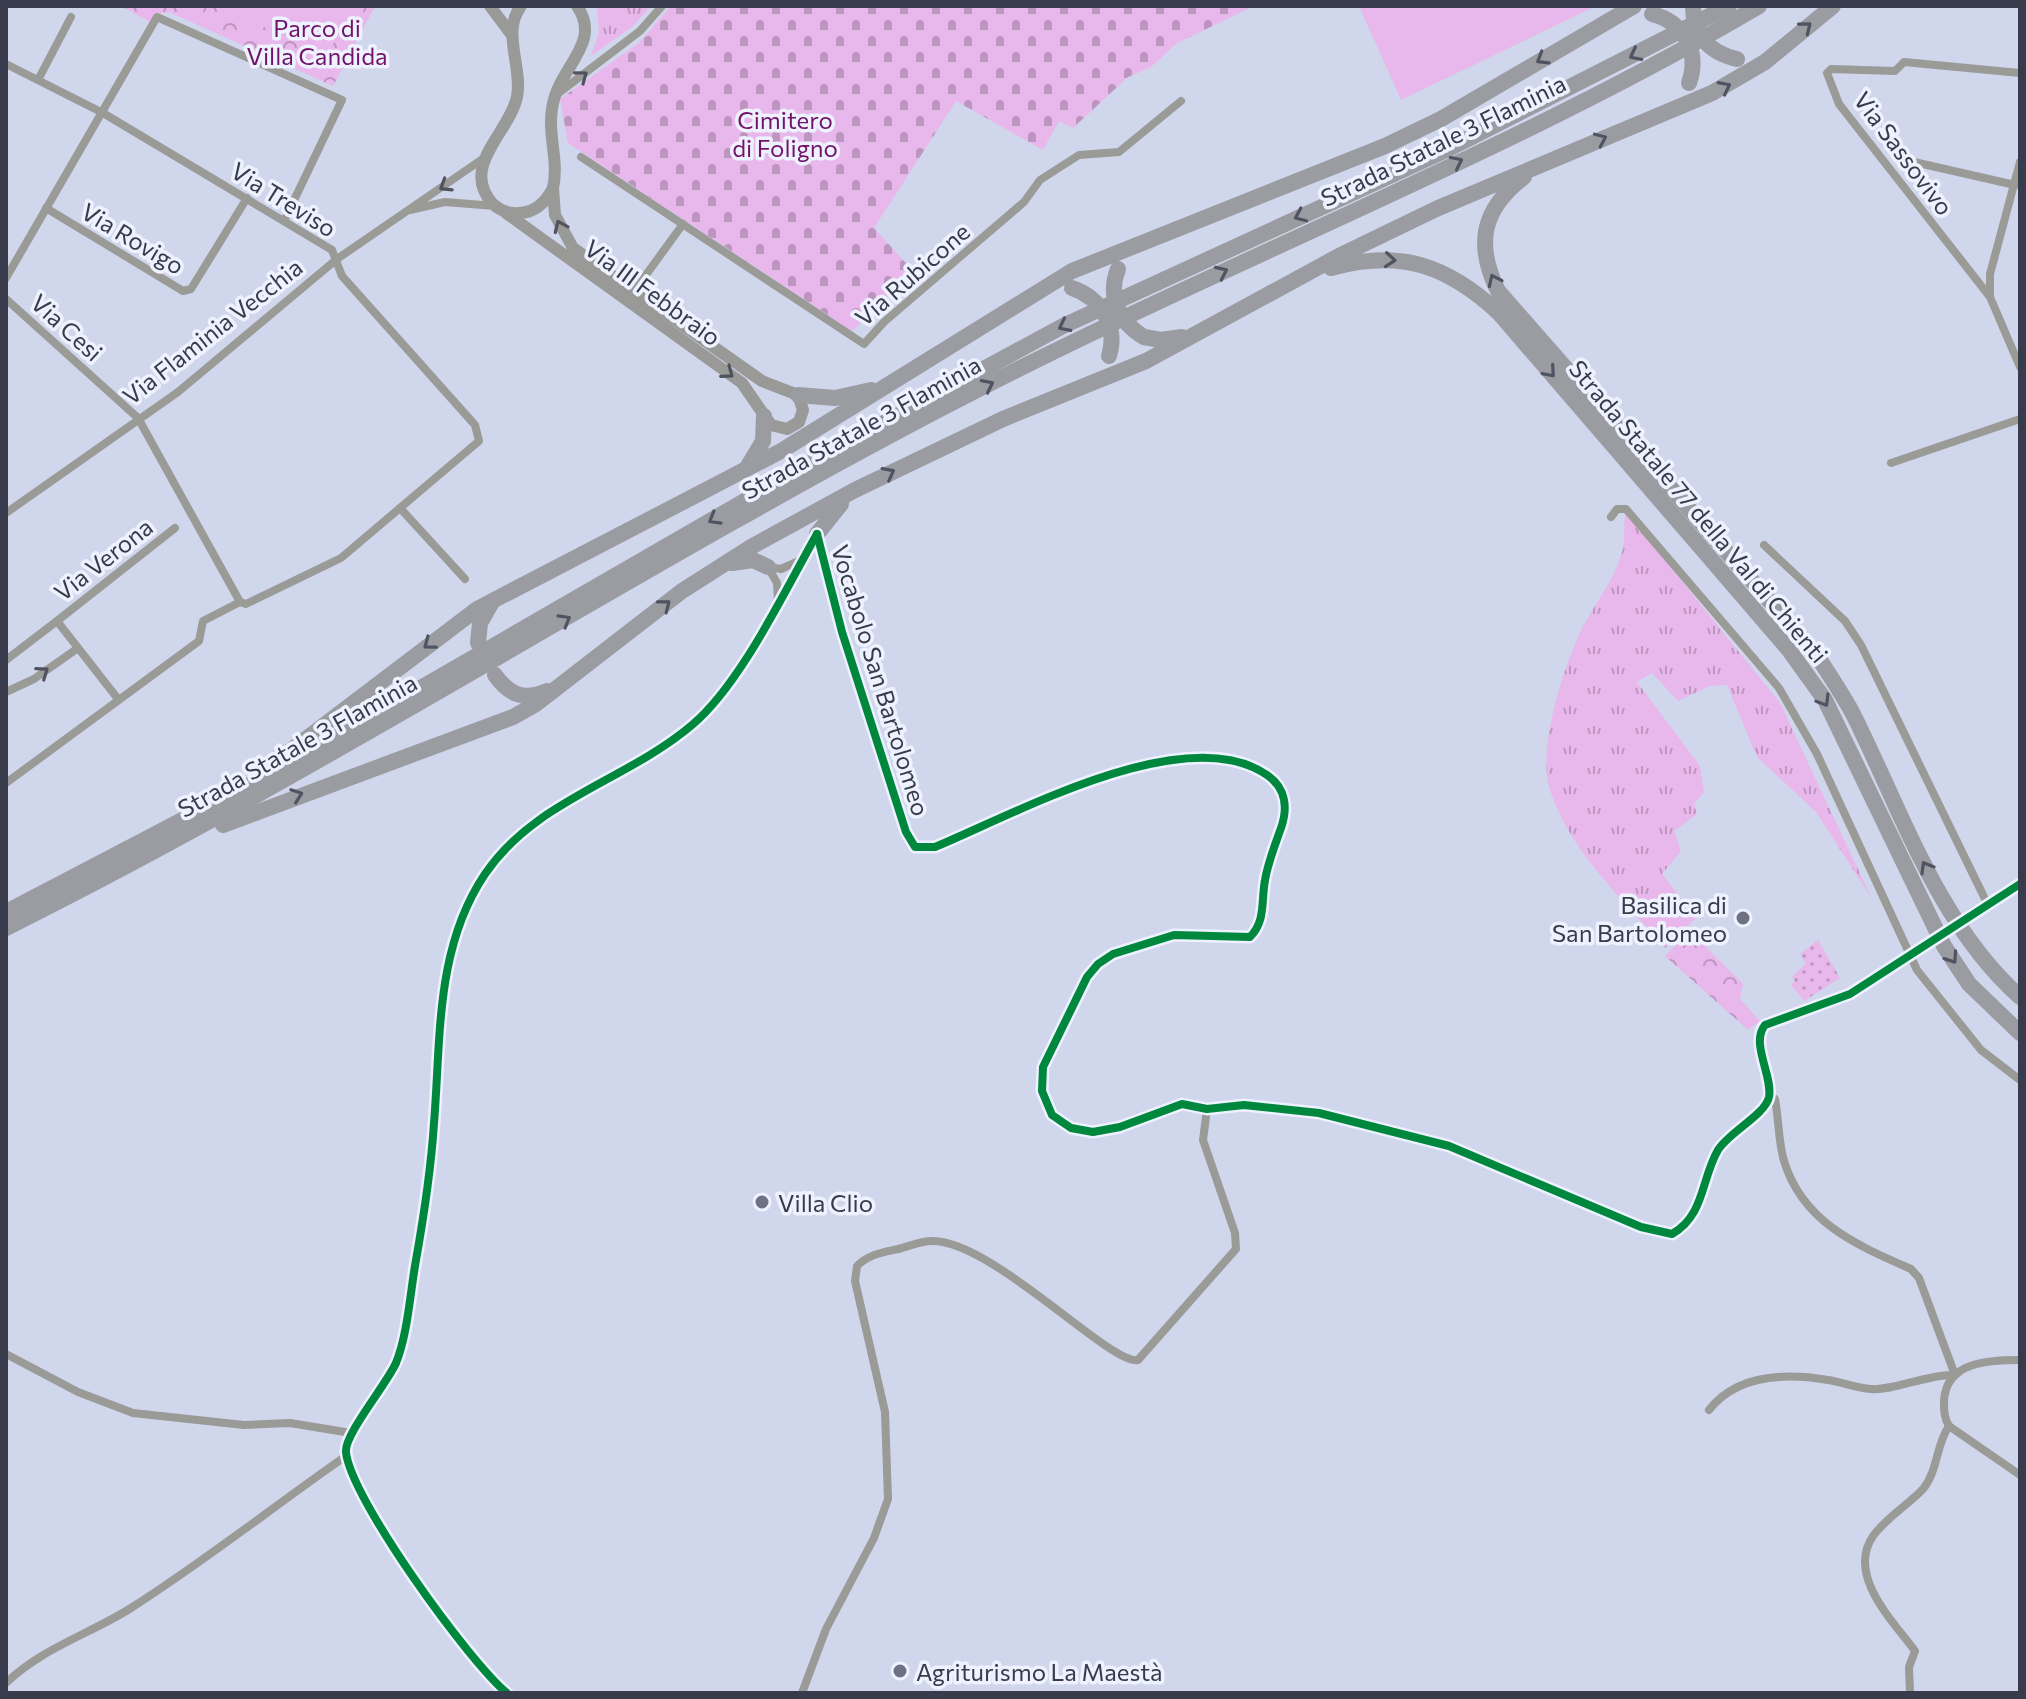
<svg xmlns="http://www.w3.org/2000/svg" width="2026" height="1699" font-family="Commissioner,sans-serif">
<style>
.grass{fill:url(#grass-tufts)}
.cemetery{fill:url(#cemetery-stones)}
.park{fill:url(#park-crowns)}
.garden{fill:url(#garden-dots)}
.pitch{fill:#e8b7eb}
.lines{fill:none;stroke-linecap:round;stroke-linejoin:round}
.street-tunnel{stroke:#b1b7cc;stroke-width:8;stroke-dasharray:8 4;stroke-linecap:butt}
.street{stroke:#9a9a97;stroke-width:8}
.secondary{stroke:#999a98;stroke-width:12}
.highway{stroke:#9b9ca2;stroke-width:16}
.highway-bridge{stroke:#9b9ca2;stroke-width:16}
.cycleway-casing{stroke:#eef2fe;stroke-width:13}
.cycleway{stroke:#00873e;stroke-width:8}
.oneway{stroke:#505361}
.oneway2{stroke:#50535e}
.poi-dot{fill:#6d7183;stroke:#eef2fe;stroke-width:3}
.labels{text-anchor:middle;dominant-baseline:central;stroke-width:7;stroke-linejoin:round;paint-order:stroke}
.park-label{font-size:24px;fill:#731269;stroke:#eef2fe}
.street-label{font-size:24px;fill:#373b4b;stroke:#eef2fe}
.poi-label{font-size:24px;fill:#373b4b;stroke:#eef2fe;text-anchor:start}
</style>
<defs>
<pattern id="grass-tufts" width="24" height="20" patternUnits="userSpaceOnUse" patternTransform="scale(2)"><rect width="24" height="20" fill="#e8b7eb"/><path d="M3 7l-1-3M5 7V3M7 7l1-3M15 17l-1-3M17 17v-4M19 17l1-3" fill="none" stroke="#bd96c0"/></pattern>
<pattern id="cemetery-stones" width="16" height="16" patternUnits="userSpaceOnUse" patternTransform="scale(2)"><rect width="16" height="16" fill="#e8b7eb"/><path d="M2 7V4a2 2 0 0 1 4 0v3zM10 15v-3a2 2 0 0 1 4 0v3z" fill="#bd96c0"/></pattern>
<pattern id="park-crowns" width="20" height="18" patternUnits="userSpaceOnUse" patternTransform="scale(2)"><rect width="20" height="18" fill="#e8b7eb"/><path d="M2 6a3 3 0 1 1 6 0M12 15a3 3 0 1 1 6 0" fill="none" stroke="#bd96c0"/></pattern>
<pattern id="garden-dots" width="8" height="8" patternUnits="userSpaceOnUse" patternTransform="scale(2)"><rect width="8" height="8" fill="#e8b7eb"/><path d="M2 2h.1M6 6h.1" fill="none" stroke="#bd96c0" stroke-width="1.8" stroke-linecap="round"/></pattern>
</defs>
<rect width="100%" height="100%" fill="#d0d6ec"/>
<!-- grass -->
<g class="grass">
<path d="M597,6H651L633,26L591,56L599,32Z"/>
<path d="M1625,511L1780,703L1872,899L1816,812L1757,757L1727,685L1710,686L1678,701L1652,673L1637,682L1700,766L1704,792L1694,804L1697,814L1674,831L1681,851L1662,874L1696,918L1665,948C1624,900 1570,852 1550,790C1537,750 1562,673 1579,635C1592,606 1616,580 1623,548C1625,536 1624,523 1625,511Z"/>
</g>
<!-- cemetery -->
<path class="cemetery" d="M671,6H1254L1177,43L1151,67L1128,77L1073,128L1059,121L1043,150L956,101L874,228L914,272L852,331L568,143L560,99L639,43Z"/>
<!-- park -->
<g class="park">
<path d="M121,6H375L333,86L169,12L157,14L150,22Z"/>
<path d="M1690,931L1743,984L1740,999L1760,1021L1748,1030L1665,956Z"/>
</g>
<!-- garden -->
<path class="garden" d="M1818,940L1840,978L1804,1001L1791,985L1795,981L1792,977L1806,963L1800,954Z"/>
<!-- pitch -->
<g class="pitch">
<path d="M239,6H350L352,7L326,58L236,13Z"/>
<path d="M1359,6H1596L1401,100Z"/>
</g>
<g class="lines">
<!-- street-tunnel -->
<path class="street-tunnel" d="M1927,942L1972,912"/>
<!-- street -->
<g class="street">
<path d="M6,64L103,113L332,250L342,276L475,425L479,441L341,558L246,604L240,602L138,418L6,299"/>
<path d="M38,80L71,17"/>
<path d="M556,95L640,31L662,6"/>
<path d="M581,157L864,344L884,322L1024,202L1040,180L1079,155L1119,152L1181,101"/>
<path d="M1914,162L2015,185"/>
<path d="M2020,162L1990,274V297L2020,367"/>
<path d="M46,208L183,291L191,289L247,198"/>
<path d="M410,210L445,202L495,206"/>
<path d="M6,278L157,17L342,100L285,219"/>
<path d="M635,290L683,224"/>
<path d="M1990,297L1839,104L1827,73L1831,69L1895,71L1904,62L2020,73"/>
<path d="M1891,463L2020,419"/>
<path d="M400,508L465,579"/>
<path d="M6,513L178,392L337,259L484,158"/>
<path d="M1611,517L1617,509H1626L1779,688L1817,754L1917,970L1981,1050L2020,1080"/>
<path d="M817,534L842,632L906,832L915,847H935C1015,814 1186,719 1267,775C1286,788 1288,808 1281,828C1275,845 1268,862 1265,880C1261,901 1266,921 1250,937L1174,935L1113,954L1098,964L1087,977L1043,1067L1042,1091L1052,1115L1071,1128L1093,1132L1120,1127L1182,1104L1207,1109L1244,1105L1319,1113L1449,1146L1641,1227L1672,1234C1705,1215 1701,1179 1718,1150C1729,1132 1765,1115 1769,1097C1773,1076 1750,1043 1765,1025L1850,994L1927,942"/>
<path d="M1764,545L1845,621L1861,645L1987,903"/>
<path d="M768,567L777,583L778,601"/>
<path d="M769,567L781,569L801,560"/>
<path d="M6,660L57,621"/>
<path d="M6,692L34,679L78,648"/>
<path d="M118,699L57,621L175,528"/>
<path d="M6,783L199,641L203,621L240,602"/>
<path d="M1972,912L2020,884"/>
<path d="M6,1354L78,1392L133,1413L244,1425L290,1423L351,1433"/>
<path d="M2020,1360C1990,1360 1946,1361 1944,1401C1944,1410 1944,1418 1949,1426L2020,1475"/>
<path d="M1709,1410C1737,1374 1786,1373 1828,1380C1842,1382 1856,1388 1871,1389C1894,1391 1927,1374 1955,1375L1919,1278L1911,1269C1857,1245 1803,1223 1784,1161C1778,1140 1779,1120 1775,1099L1770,1096"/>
<path d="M6,1683C42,1648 90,1634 131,1608C205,1561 274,1506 346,1456"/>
<path d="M507,1693C470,1662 350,1498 346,1453C344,1435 386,1385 396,1363C407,1335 409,1298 414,1268C424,1220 431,1171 434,1123C441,1038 435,949 484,874C534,800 625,780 691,726C740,686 785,590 817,535"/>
<path d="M802,1693L826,1629L874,1538L888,1499L885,1412L855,1281L857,1266C870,1253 886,1252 902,1248C912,1245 922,1241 932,1241C992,1240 1111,1366 1138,1360L1236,1249L1235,1233L1203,1140L1207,1109"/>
<path d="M1910,1693L1909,1667L1915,1651C1894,1622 1846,1576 1873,1536C1887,1517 1907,1506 1923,1489C1938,1471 1936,1444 1949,1426"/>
</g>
<!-- secondary -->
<g class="secondary">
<path d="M490,6L511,34"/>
<path d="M521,6C501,32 523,67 517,97C509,133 460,166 492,203C500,211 509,214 520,213C536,212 546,202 553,188C560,157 544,130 555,96C565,64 601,40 577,6"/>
<path d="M506,213L742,383L771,425L787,429L799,422L803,410L798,395L762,381L573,248L555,215L553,188"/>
</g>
<!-- highway -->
<g class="highway">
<path d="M1524,177C1482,209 1475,244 1498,291L1816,654C1828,673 1841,692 1852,712C1901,809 1937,923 2020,997"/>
<path d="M1331,268C1401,249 1447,265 1499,313L1789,650L1825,700L1944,946L1969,984L2020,1033"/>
<path d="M1144,337L1161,340L1182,337"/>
<path d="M798,395L835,398L871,390"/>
<path d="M748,466L763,441L764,416"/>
<path d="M817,534L841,504"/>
<path d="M732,563L753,560L768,567"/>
<path d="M478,643L480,623L492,602"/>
<path d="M495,675C509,695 524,701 547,691"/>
<path d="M261,768L290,751L477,609L781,451L1072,271L1385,146L1441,119L1634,6"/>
<path d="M223,825L513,717L536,704L682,591L751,547L855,490L1003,419L1146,361L1339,256L1436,209L1712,93L1765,62L1833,6"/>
<path d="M6,912L282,768L814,461L1063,326L1446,150L1729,6"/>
<path d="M6,928C327,768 628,572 946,406C1213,266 1499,159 1759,6"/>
</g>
<!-- highway-bridge -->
<g class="highway-bridge">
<path d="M1693,6C1693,34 1709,53 1737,59"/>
<path d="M1652,14C1684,22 1700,52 1689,83"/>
<path d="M1118,269C1107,297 1119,322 1144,337"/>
<path d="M1072,288C1101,298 1118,326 1109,356"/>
</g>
<!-- cycleway casing -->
<g class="cycleway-casing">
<g id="cycleway">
<path d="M817,534L842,632L906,832L915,847H935C1015,814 1186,719 1267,775C1286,788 1288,808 1281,828C1275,845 1268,862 1265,880C1261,901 1266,921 1250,937L1174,935L1113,954L1098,964L1087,977L1043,1067L1042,1091L1052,1115L1071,1128L1093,1132L1120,1127L1182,1104L1207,1109L1244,1105L1319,1113L1449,1146L1641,1227L1672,1234C1705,1215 1701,1179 1718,1150C1729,1132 1765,1115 1769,1097C1773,1076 1750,1043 1765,1025L1850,994L2020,884"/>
<path d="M507,1693C470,1663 350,1498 346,1452C344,1435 386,1385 396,1363C408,1333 410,1293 416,1260C424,1215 431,1169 434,1123C441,1038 435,948 485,874C535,800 626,781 692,725C741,684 785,590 817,534"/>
</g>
</g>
<!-- cycleway -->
<use href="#cycleway" class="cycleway"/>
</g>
<!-- one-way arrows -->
<defs><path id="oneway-chevron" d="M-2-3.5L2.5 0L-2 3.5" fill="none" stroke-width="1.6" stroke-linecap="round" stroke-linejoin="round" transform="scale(2)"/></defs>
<g class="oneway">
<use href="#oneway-chevron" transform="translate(1806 27) rotate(-39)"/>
<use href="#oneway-chevron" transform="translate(1635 55) rotate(153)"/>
<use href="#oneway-chevron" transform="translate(1542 59) rotate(149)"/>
<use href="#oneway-chevron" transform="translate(1725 87) rotate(-27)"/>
<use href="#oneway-chevron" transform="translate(1601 139) rotate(-24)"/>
<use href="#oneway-chevron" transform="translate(1457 162) rotate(-26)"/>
<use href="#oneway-chevron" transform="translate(1300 216) rotate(156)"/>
<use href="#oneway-chevron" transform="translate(1390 260) rotate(5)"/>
<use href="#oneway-chevron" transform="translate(1222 272) rotate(-25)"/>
<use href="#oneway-chevron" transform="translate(1494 280) rotate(-115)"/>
<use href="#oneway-chevron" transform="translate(1064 326) rotate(153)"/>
<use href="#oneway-chevron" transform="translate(1550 372) rotate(49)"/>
<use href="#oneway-chevron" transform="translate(988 385) rotate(-27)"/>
<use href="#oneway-chevron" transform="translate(889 473) rotate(-28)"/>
<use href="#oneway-chevron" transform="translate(714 519) rotate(150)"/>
<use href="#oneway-chevron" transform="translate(665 605) rotate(-38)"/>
<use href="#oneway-chevron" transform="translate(565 620) rotate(-30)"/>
<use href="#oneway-chevron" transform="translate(429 644) rotate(143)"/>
<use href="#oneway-chevron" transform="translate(1824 701) rotate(59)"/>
<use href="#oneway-chevron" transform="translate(297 795) rotate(-20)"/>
<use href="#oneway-chevron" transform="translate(1926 867) rotate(-120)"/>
<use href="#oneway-chevron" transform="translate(1952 958) rotate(56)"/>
</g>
<g class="oneway2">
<use href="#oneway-chevron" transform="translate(582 76) rotate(-37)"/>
<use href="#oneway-chevron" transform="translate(445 186) rotate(148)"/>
<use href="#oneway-chevron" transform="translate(560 226) rotate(-114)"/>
<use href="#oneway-chevron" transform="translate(728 373) rotate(36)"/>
<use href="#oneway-chevron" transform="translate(43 672) rotate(-35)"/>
</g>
<!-- markers -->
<g class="poi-dot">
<circle cx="1743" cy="918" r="8"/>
<circle cx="762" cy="1202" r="8"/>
<circle cx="900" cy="1671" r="8"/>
</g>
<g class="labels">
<!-- park labels -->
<g class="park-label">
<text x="317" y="27">Parco di<tspan x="317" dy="28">Villa Candida</tspan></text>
<text x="785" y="119">Cimitero<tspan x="785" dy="28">di Foligno</tspan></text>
</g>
<!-- street labels -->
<g class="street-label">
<text transform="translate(1443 140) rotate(-26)">Strada Statale 3 Flaminia</text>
<text transform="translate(1904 153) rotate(53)">Via Sassovivo</text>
<text transform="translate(284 199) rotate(32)">Via Treviso</text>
<text transform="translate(133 238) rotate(31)">Via Rovigo</text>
<text transform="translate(912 274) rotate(-41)">Via Rubicone</text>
<text transform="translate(653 292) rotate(36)">Via III Febbraio</text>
<text transform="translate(67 327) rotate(42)">Via Cesi</text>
<text transform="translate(212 331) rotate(-38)">Via Flaminia Vecchia</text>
<text transform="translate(861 427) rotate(-29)">Strada Statale 3 Flaminia</text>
<text transform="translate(1699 511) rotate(50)">Strada Statale 77 della Val di Chienti</text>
<text transform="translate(103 559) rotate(-38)">Via Verona</text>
<text transform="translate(881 680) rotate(73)">Vocabolo San Bartolomeo</text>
<text transform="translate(297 745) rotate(-29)">Strada Statale 3 Flaminia</text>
</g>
<!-- poi labels -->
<g class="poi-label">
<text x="1727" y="904" text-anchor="end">Basilica di<tspan x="1727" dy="28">San Bartolomeo</tspan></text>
<text x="778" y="1202">Villa Clio</text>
<text x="916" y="1671">Agriturismo La Maestà</text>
</g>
</g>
<!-- border -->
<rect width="2026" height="1699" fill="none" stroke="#373b4b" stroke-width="16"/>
</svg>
